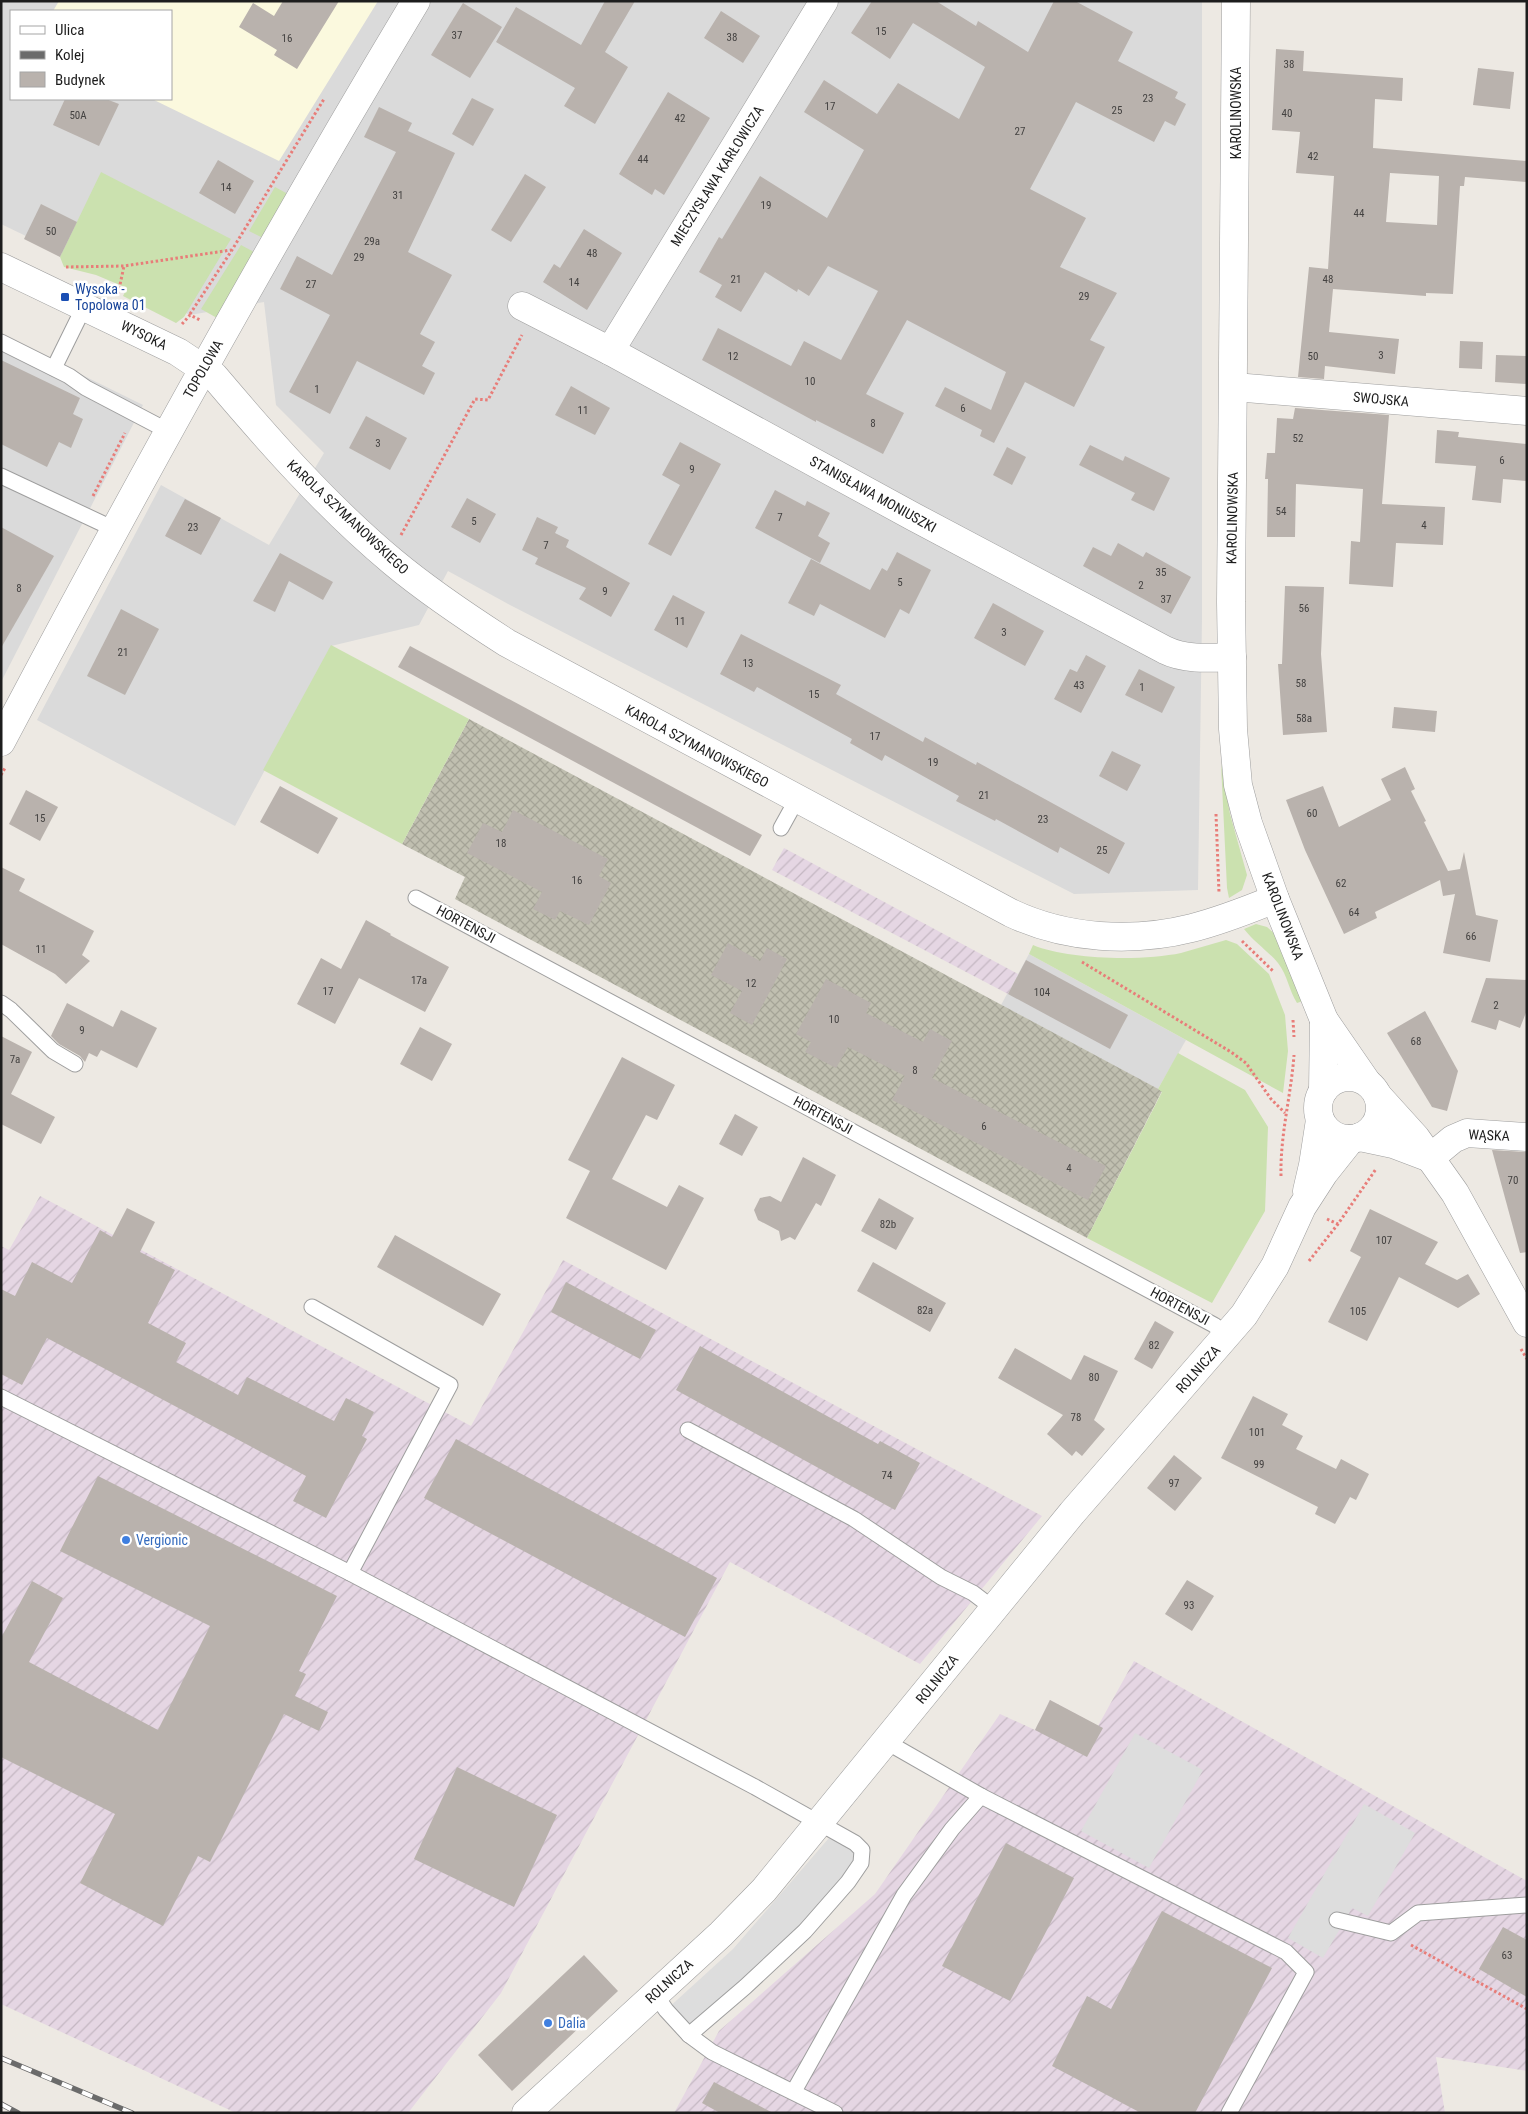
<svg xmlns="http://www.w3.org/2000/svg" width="1528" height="2114" font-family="'Roboto Condensed',sans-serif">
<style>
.residential{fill:#dadada;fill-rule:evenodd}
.industrial{fill:url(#industrial-furrows)}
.education{fill:#fbf9de}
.construction{fill:url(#construction-cross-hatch)}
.grass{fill:#cbe1af}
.parking{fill:#ddd}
.building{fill:#b9b2ad;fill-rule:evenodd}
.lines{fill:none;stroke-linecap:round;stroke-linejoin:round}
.service-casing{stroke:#9e9e9e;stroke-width:17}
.minor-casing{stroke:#9e9e9e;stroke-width:29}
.tertiary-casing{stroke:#9e9e9e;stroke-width:29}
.path{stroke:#e87d79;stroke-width:3;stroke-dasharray:2.5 2.5;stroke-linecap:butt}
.service{stroke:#fff;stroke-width:15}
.minor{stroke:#fff;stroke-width:28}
.tertiary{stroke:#fff;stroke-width:28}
.rail-casing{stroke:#6b6b6b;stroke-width:5.5}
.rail{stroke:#fff;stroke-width:4;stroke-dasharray:11;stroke-linecap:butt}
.transit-dot{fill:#1a4fb4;stroke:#fff;stroke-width:2}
.shop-dot{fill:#3f7fe0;stroke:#fff;stroke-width:2}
.labels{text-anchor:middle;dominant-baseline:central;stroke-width:5;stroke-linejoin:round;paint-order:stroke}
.number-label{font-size:11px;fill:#444241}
.street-label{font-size:14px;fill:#1d1d1d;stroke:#fff}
.transit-label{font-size:14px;fill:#164399;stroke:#fff;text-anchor:start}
.shop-label{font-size:14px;fill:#366cbe;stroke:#fff;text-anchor:start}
</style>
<defs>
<pattern id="industrial-furrows" width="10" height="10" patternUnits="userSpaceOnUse" patternTransform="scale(1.25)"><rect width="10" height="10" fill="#e5d6e3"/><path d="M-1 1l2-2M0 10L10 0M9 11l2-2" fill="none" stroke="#c4b7c2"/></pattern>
<pattern id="construction-cross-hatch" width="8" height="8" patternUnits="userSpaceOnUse" patternTransform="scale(1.25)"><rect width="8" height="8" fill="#c0bfb0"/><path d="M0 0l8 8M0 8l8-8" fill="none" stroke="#a5a497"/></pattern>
</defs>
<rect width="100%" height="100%" fill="#ede9e3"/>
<!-- residential -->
<g class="residential">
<path d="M1,1H1202V618L1198,890L1074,894L510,605L448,571L419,625L331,646L235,826L37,720L161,485L269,545L324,453L276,405L264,302L190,315L1,224ZM11,11H171V99H11Z"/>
<path d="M1,335L143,405L1,682Z"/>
<path d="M1029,954L1186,1040L1158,1089L1001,1005Z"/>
</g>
<!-- industrial -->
<g class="industrial">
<path d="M784,848L1018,974L1008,994L772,870Z"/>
<path d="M40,1196L471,1426L563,1260L1042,1516L920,1664L730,1562L501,1993L408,2113H236L1,2004V1246L9,1250Z"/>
<path d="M1134,1661L1527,1881V2071L1436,2057L1445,2113H674L719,2031L875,1894L1000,1714L1035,1730L1050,1700L1098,1726Z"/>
</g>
<!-- education -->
<path class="education" d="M59,1H378L279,161L152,99H171V11H53Z"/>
<!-- construction -->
<path class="construction" d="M469,719L1162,1091L1087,1238L455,899L465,877L402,844Z"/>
<!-- grass -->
<g class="grass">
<path d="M101,172L231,239L184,317L176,323L123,296L127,288L96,275L64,267L60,257Z"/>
<path d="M275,187L288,194L263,238L249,231Z"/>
<path d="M241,245L254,252L217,318L201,309Z"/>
<path d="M331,645L469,719L402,844L263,770Z"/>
<path d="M1221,764L1230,814L1247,875L1242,890L1229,898L1227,888Z"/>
<path d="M1256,924L1267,927L1275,934L1303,1001L1297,1003C1289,991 1288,976 1278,963C1268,951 1254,942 1244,929Z"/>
<path d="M1226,940L1237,944L1269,974L1285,1015L1288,1051L1283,1093L1029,954L1033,945C1069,960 1143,961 1181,953C1196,949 1211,944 1226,940Z"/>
<path d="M1178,1053L1245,1090L1268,1127L1265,1211L1212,1303L1087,1238L1162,1092L1158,1089Z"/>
</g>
<!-- parking -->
<g class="parking">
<path d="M1135,1733L1203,1770L1149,1868L1081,1831Z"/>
<path d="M1364,1804L1415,1833L1368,1916L1352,1908L1323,1958L1288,1938Z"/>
<path d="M835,1831L862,1850L848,1882L689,2035L666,2010L733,1949Z"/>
</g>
<!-- building -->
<g class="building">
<path d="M283,1H339L297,69L274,55L277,50L239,27L253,3L274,16Z"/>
<path d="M605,1H635L605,52L628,67L595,124L564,106L575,88L496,42L516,7L581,45Z"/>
<path d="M872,1H936L976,26L978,21L1028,52L1054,1H1075L1133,32L1118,61L1178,92L1175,98L1186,104L1175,126L1165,121L1154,142L1076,102L1030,189L1086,218L1060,267L1117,293L1090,340L1105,347L1074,407L1025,382L994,443L980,436L982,430L935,406L945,387L991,410L1006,372L907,320L866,394L904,413L883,454L816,420V422L702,360L718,328L791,366L804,341L841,360L878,291L828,266L809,296L798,289L797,292L765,272L741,312L715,297L722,285L699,272L719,237L722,239L760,176L827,218L864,150L804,112L824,80L877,114L898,83L959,119L985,67L913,23L890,59L851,33Z"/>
<path d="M463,3L502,27L470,78L431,55Z"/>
<path d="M721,11L760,36L743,63L704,38Z"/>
<path d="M1276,49L1304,51L1303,71L1403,78L1402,101L1375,99L1373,148L1527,161V182L1465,177L1464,186H1460L1453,294L1426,293V296L1333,289L1329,332L1399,339L1395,374L1325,366L1324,379L1298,377L1309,267L1328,269L1334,176L1296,173L1300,132L1272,130ZM1390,173L1439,176L1437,225L1386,222Z"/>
<path d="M1478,68L1514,72L1510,109L1473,105Z"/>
<path d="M668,92L710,118L664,195L655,189L652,195L619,174Z"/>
<path d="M472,98L494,109L473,146L452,134Z"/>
<path d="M65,99H106L119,104L99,146L53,125Z"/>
<path d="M379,107L412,123L408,131L455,153L408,252L452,275L420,334L435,342L422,366L435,373L424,395L357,361L330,414L289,392L330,315L280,289L297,256L332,275L396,152L364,137Z"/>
<path d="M218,160L254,181L235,214L199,193Z"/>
<path d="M525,174L546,187L511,242L491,230Z"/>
<path d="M41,204L77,222L60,257L24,239Z"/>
<path d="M584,229L622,253L587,310L543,282L554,264L560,268Z"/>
<path d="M1460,341L1483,342L1482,369L1459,368Z"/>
<path d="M1496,355L1527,356V384L1495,382Z"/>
<path d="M1,360L80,398L73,414L83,419L71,448L59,442L47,467L1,444Z"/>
<path d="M571,386L610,408L595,435L555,415Z"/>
<path d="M1295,408L1389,415L1382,504L1445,507L1443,545L1396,543L1393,587L1349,584L1351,541L1360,542L1363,489L1296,484L1295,537H1267L1268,479H1265L1267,453H1275L1277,418L1293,419Z"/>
<path d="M366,416L407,438L390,470L349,448Z"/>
<path d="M1437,430L1459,432L1458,437L1527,444V481L1503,479L1501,503L1472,500L1476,466L1435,463Z"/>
<path d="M680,442L721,464L671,556L648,544L680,485L662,475Z"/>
<path d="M1090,445L1123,461L1125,456L1170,478L1154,511L1131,500L1135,493L1079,465Z"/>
<path d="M1007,447L1026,457L1012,485L993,475Z"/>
<path d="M775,490L805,506L807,501L830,513L818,536L830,543L820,563L755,528Z"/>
<path d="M467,498L496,514L480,543L451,527Z"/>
<path d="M185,499L221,518L201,555L165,536Z"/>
<path d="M537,517L558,527L555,533L569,540L566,547L630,583L611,617L579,599L586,588L535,564L538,558L522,550Z"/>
<path d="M1,527L54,556L1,648Z"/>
<path d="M1118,543L1143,557L1146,552L1191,577L1171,614L1083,566L1093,547L1111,556Z"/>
<path d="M897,552L931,570L909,614L900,609L885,638L820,604L814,616L788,603L811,559L870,590L882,568L887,571Z"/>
<path d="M280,553L333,582L323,600L289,581L275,612L253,601Z"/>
<path d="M1285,586L1324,587L1321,654L1327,732L1283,735L1278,664H1282Z"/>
<path d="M673,595L705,612L687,648L654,630Z"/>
<path d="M993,603L1044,631L1025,666L974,638Z"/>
<path d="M121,609L159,629L125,695L87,676Z"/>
<path d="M741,634L841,685L836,694L923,742L925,737L976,765L977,762L1125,843L1109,874L1060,847L1058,853L996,819L995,821L956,801L959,796L885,755L882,761L850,743L852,739L757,687L754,692L720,674Z"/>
<path d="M410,646L762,835L750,856L398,667Z"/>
<path d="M1086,655L1106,666L1081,713L1054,699L1070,669L1077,672Z"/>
<path d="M1139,669L1175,687L1162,713L1125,695Z"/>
<path d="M1394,707L1437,711L1435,732L1392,728Z"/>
<path d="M1112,751L1141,765L1127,791L1099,776Z"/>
<path d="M1405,767L1415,789L1411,791L1426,821L1424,822L1448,871L1460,869L1464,852L1476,915L1498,920L1490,962L1443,953L1455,894L1443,896L1440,880L1375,912L1377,918L1344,934L1305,850L1286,800L1323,786L1339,827L1391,800L1381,779Z"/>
<path d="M280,786L338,818L318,854L260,822Z"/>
<path d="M26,790L58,807L40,841L9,824Z"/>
<path d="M513,810L608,859L599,876L611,883L589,925L560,911L555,920L533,909L542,892L467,853L483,823L502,832Z"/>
<path d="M1,867L25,879L19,891L94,931L82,955L90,961L66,984L55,974L1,944Z"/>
<path d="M366,920L391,934L390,935L449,967L425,1012L359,978L335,1024L297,1004L321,958L341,969Z"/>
<path d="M728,943L760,961L767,948L787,959L752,1025L730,1013L742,991L711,975Z"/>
<path d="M1026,960L1128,1015L1110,1049L1008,994Z"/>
<path d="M1486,978L1527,980V1010L1520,1028L1499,1020L1496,1030L1471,1022Z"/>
<path d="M826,979L871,1003L866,1013L923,1042L930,1029L952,1041L932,1078L1106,1166L1088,1200L892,1100L905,1076L848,1047L836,1068L805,1052L811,1042L796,1034Z"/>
<path d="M67,1003L113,1027L121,1010L157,1028L137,1068L101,1050L97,1057L89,1053L85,1062L80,1056L59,1044L51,1036Z"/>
<path d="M1425,1011L1458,1071L1447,1111L1432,1107L1387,1033Z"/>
<path d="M420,1027L452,1044L432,1081L400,1064Z"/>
<path d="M1,1036L32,1052L11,1094L55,1117L41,1144L1,1124Z"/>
<path d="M622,1057L675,1085L657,1120L646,1115L612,1179L667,1207L679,1185L704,1198L666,1270L566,1218L590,1171L568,1160Z"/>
<path d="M735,1114L758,1127L742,1156L719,1144Z"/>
<path d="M1492,1150L1527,1152V1252L1520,1253Z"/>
<path d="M803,1157L836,1175L821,1206L816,1203L795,1240L790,1237L781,1241L779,1231L758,1220L754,1210L760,1198L770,1196L781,1202Z"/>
<path d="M879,1198L914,1218L896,1250L861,1231Z"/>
<path d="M127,1208L155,1222L140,1252L175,1270L148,1323L186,1343L176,1362L238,1395L247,1377L334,1421L346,1398L374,1412L362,1436L367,1439L326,1518L293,1501L306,1476L47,1338L22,1385L1,1374V1289L15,1296L32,1262L72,1283L100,1230L112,1237Z"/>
<path d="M1370,1209L1438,1242L1425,1264L1457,1280L1468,1274L1480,1294L1458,1308L1399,1277L1367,1341L1328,1322L1361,1257L1350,1251Z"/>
<path d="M395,1235L501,1294L483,1326L377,1267Z"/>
<path d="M873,1262L946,1303L930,1332L857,1291Z"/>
<path d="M566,1282L656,1330L640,1359L551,1312Z"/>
<path d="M1155,1321L1174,1332L1152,1369L1134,1359Z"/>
<path d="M700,1346L878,1444L880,1441L920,1463L895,1510L676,1390Z"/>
<path d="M1015,1348L1071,1380L1084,1355L1118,1371L1094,1420L1105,1429L1082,1456L1076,1451L1072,1456L1047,1434L1063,1415L998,1378Z"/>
<path d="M1253,1396L1288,1414L1282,1425L1303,1436L1296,1449L1336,1469L1341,1459L1369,1474L1356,1500L1350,1497L1335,1524L1315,1514L1318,1507L1221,1458Z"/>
<path d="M456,1439L717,1578L685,1637L424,1498Z"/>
<path d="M1174,1455L1202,1478L1175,1511L1147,1488Z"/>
<path d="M98,1476L337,1596L299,1671L306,1674L295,1696L328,1712L319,1731L284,1714L210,1862L198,1856L163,1926L80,1883L115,1814L1,1757V1638L32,1581L63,1598L29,1662L158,1730L210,1626L60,1551Z"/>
<path d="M1187,1580L1214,1596L1192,1631L1165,1614Z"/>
<path d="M1050,1700L1103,1728L1087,1757L1035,1730Z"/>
<path d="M457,1767L557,1815L514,1907L414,1859Z"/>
<path d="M1006,1843L1074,1878L1010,2001L942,1966Z"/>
<path d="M1162,1911L1272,1968L1195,2113H1141L1052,2066L1087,1996L1111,2009Z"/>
<path d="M1503,1927L1527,1940V1997L1479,1969Z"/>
<path d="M584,1955L618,1991L512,2091L478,2055Z"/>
<path d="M714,2082L773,2113H720L702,2103Z"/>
</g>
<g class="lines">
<!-- service casing -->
<g class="service-casing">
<g id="service">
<path d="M1,342L69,376L86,388L168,431"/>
<path d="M54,368L84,307"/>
<path d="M1,476L114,529"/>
<path d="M781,828L797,799"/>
<path d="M416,898L1214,1325L1228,1336"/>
<path d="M1,1003L11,1010L53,1051L75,1064"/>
<path d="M312,1307L450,1385L350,1573"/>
<path d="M1,1397L350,1573L755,1787L855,1843L862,1850L861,1863L848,1882L805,1931L745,1987L689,2035"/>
<path d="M688,1430L854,1519L941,1577L973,1593L994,1609"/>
<path d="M885,1741L981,1796L1286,1952L1306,1972L1229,2113"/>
<path d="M1337,1920L1391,1933L1418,1913L1527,1905"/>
<path d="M655,1994L666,2010L689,2035L712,2052L835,2113"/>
<path d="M794,2091L904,1895L952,1829L981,1796"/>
</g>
</g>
<!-- minor casing -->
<g class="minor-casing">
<g id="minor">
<path d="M1,267L178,352L214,376C270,442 327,507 393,562C429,592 468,618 507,643L1011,913C1066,939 1132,943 1192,928C1220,921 1248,910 1275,899"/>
<path d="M522,306L610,351L914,517L1165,650C1185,660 1210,658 1232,657"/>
<path d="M610,351L824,1"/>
<path d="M1234,387L1527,411"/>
<path d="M1,742C133,492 270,244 416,1"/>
<path d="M1378,1096L1416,1138L1455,1193L1527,1323"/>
<path d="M1360,1137L1393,1144L1430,1158"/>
<path d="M1430,1158L1453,1139L1467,1133L1527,1137"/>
</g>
</g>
<!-- tertiary casing -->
<g class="tertiary-casing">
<g id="tertiary">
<path d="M1236,1L1231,602L1233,729L1238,785L1248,823L1275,899L1324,1020L1366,1081"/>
<circle cx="1349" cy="1108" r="31"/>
<path d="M1323,1091L1324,1020"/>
<path d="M1307,1191L1313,1165L1320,1120"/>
<path d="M526,2113L721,1934L764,1890L1072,1513L1244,1315L1275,1266L1302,1207L1324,1173L1351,1139"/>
</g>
</g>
<!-- path -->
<g class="path">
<path d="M66,267L124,266L231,250"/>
<path d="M118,294L124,266"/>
<path d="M190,314L232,250L324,99"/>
<path d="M182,324L190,315L200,320"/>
<path d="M93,496L125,433"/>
<path d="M401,535L475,399L488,400L522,335"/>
<path d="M1,775L5,768"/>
<path d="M1216,814L1219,893"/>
<path d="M1242,941L1273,971"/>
<path d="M1082,962L1231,1052L1246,1063L1271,1099L1285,1113"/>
<path d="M1293,1020L1294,1037"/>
<path d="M1281,1176C1280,1135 1291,1096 1294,1055"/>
<path d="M1327,1219L1338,1224"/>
<path d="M1309,1261L1338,1224L1376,1169"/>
<path d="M1521,1349L1527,1359"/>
<path d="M1411,1945L1527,2009"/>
</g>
<!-- service -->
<use href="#service" class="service"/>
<!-- minor -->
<use href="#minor" class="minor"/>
<!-- tertiary -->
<use href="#tertiary" class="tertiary"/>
<!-- rail casing -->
<g class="rail-casing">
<g id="rail">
<path d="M1,2058L132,2113"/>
<path d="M1,2104L18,2113"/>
</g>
</g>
<!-- rail -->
<use href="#rail" class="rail"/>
</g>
<!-- markers -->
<rect class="transit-dot" x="60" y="292" width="10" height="10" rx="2.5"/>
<g class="shop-dot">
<circle cx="126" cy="1540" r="5"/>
<circle cx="548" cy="2023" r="5"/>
</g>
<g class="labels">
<!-- number labels -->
<g class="number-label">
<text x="881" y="31">15</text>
<text x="457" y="35">37</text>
<text x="732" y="37">38</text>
<text x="287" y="38">16</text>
<text x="1289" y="64">38</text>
<text x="1148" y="98">23</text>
<text x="830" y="106">17</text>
<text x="1117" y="110">25</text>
<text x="1287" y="113">40</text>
<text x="78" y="115">50A</text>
<text x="680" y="118">42</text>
<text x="1020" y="131">27</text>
<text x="1313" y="156">42</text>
<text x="643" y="159">44</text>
<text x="226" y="187">14</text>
<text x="398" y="195">31</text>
<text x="766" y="205">19</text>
<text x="1359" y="213">44</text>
<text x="51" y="231">50</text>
<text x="372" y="241">29a</text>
<text x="592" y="253">48</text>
<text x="359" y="257">29</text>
<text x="736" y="279">21</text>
<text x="1328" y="279">48</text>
<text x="574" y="282">14</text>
<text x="311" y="284">27</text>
<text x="1084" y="296">29</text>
<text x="1381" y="355">3</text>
<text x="733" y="356">12</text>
<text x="1313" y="356">50</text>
<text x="810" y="381">10</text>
<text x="317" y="389">1</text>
<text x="963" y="408">6</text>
<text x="583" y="410">11</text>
<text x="873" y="423">8</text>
<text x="1298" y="438">52</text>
<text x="378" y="443">3</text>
<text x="1502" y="460">6</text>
<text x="692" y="469">9</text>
<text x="1281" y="511">54</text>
<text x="780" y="517">7</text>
<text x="474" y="521">5</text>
<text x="1424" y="525">4</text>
<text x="193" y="527">23</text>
<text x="546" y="545">7</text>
<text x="1161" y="572">35</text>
<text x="900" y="582">5</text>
<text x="1141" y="585">2</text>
<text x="19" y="588">8</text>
<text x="605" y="591">9</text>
<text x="1166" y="599">37</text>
<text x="1304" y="608">56</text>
<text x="680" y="621">11</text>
<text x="1004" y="632">3</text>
<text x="123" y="652">21</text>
<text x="748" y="663">13</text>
<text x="1301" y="683">58</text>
<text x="1079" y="685">43</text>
<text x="1142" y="687">1</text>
<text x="814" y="694">15</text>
<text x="1304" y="718">58a</text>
<text x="875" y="736">17</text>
<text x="933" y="762">19</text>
<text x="984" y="795">21</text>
<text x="1312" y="813">60</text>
<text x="40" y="818">15</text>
<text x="1043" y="819">23</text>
<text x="501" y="843">18</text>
<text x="1102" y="850">25</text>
<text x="577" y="880">16</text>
<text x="1341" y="883">62</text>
<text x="1354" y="912">64</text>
<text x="1471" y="936">66</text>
<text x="41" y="949">11</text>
<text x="419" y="980">17a</text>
<text x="751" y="983">12</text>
<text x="328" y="991">17</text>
<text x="1042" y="992">104</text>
<text x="1496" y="1005">2</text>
<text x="834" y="1019">10</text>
<text x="82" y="1030">9</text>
<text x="1416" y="1041">68</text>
<text x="15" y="1059">7a</text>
<text x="915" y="1070">8</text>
<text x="984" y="1126">6</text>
<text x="1069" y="1168">4</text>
<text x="1513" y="1180">70</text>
<text x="888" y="1224">82b</text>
<text x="1384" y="1240">107</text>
<text x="925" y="1310">82a</text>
<text x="1358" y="1311">105</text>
<text x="1154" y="1345">82</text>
<text x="1094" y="1377">80</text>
<text x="1076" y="1417">78</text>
<text x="1257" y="1432">101</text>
<text x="1259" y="1464">99</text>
<text x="887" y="1475">74</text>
<text x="1174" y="1483">97</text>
<text x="1189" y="1605">93</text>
<text x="1507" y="1955">63</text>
</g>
<!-- street labels -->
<g class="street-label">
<text transform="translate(1236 113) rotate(-90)">KAROLINOWSKA</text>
<text transform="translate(717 176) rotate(-58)">MIECZYSŁAWA KARŁOWICZA</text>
<text transform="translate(144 335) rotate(26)">WYSOKA</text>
<text transform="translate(203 369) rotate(-60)">TOPOLOWA</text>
<text transform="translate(1381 399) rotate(5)">SWOJSKA</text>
<text transform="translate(873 494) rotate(29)">STANISŁAWA MONIUSZKI</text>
<text transform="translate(348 517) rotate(43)">KAROLA SZYMANOWSKIEGO</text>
<text transform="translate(1232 518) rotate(-89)">KAROLINOWSKA</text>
<text transform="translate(697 746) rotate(28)">KAROLA SZYMANOWSKIEGO</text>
<text transform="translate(1283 916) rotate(69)">KAROLINOWSKA</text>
<text transform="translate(466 924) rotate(28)">HORTENSJI</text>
<text transform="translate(823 1115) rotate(28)">HORTENSJI</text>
<text transform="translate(1489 1135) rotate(2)">WĄSKA</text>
<text transform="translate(1180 1306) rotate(28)">HORTENSJI</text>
<text transform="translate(1198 1369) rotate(-48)">ROLNICZA</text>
<text transform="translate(937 1679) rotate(-51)">ROLNICZA</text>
<text transform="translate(669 1981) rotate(-42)">ROLNICZA</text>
</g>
<!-- transit labels -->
<g class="transit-label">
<text x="75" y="289">Wysoka -<tspan x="75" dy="16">Topolowa 01</tspan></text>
</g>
<!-- shop labels -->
<g class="shop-label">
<text x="136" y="1540">Vergionic</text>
<text x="558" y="2023">Dalia</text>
</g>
</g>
<!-- border -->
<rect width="1528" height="2114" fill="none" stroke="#1d1d1d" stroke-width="5"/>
<!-- legend -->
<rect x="10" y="10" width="162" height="90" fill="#ffffff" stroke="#a5a5a5"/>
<rect x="20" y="26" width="25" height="8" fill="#ffffff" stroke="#a5a5a5"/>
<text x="55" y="35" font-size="15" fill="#1d1d1d">Ulica</text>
<rect x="20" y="51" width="25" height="8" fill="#6b6b6b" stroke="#a5a5a5"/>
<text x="55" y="60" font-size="15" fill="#1d1d1d">Kolej</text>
<rect x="20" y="72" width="25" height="15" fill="#b9b2ad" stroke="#a5a5a5"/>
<text x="55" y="85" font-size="15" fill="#1d1d1d">Budynek</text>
</svg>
